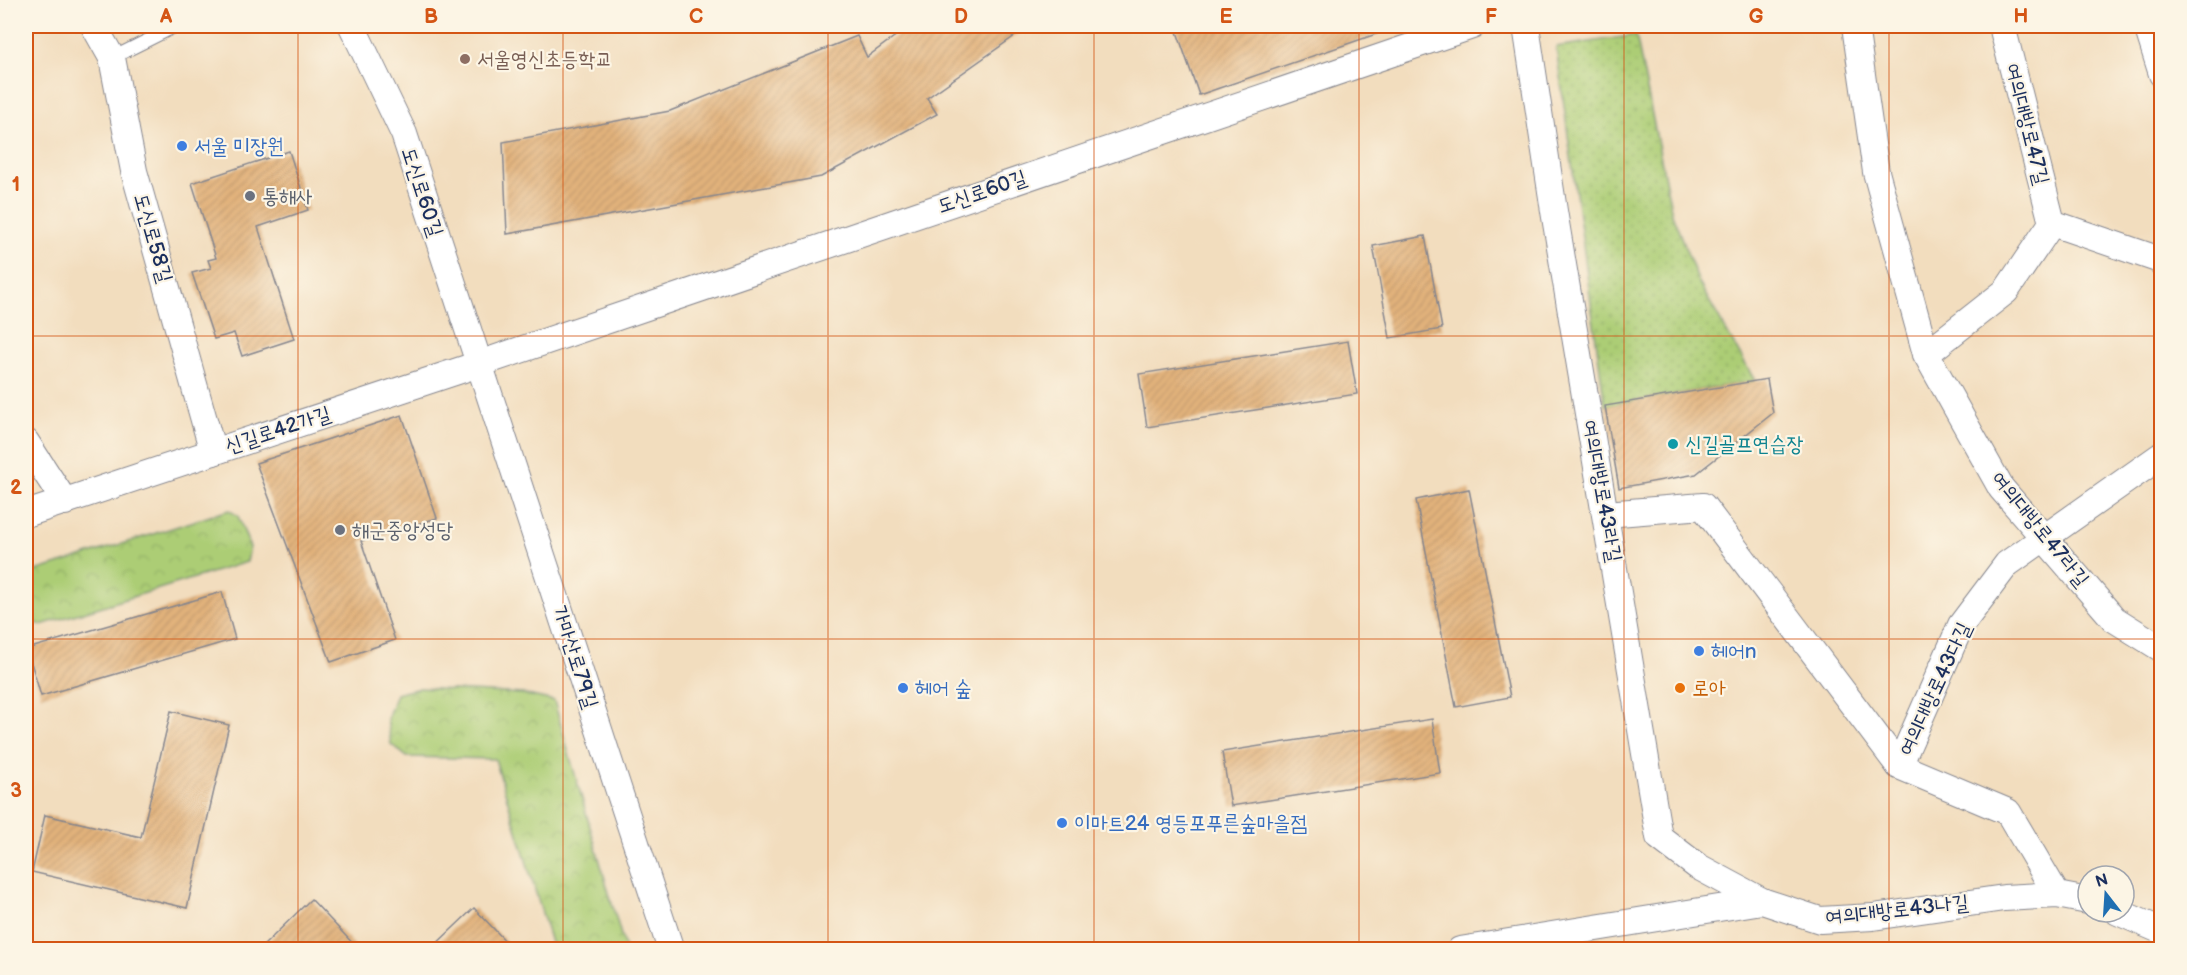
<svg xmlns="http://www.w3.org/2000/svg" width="2187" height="975" font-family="'Balsamiq Sans','Poor Story',sans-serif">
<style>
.grass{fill:url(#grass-dots);stroke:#647e6a;stroke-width:1.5}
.park{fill:url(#park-crowns);stroke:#647e6a;stroke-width:1.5}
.building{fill:url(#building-hatch)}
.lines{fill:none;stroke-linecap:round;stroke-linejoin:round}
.lane-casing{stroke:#86868e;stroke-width:14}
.street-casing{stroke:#86868e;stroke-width:28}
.lane{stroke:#fff;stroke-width:12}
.street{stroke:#fff;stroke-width:26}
.grid{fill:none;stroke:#d45514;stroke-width:1.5;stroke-opacity:0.55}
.education-dot{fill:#8d6e63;stroke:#fcf5e5;stroke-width:2}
.shop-dot{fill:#3f7fe0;stroke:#fcf5e5;stroke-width:2}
.worship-dot{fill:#6b7280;stroke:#fcf5e5;stroke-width:2}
.culture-dot{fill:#0f9aa8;stroke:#fcf5e5;stroke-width:2}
.food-dot{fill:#e8710a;stroke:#fcf5e5;stroke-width:2}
.labels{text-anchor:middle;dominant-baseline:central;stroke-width:4.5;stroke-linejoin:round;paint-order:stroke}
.education-label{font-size:21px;fill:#785e54;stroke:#fcf5e5;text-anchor:start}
.street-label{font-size:21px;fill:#1b2f5e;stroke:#fcf5e5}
.shop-label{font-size:21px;fill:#366cbe;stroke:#fcf5e5;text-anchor:start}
.worship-label{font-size:21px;fill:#5b616d;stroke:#fcf5e5;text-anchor:start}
.culture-label{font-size:21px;fill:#0d838f;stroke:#fcf5e5;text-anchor:start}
.food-label{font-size:21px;fill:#c56008;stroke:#fcf5e5;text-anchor:start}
.neatline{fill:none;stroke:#d45514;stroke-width:2}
.grid-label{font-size:20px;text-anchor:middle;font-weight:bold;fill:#d45514}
</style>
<defs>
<pattern id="grass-dots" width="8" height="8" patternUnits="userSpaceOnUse" patternTransform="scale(1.5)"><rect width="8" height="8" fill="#accd75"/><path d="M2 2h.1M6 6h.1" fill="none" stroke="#93b068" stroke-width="1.8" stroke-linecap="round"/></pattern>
<pattern id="park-crowns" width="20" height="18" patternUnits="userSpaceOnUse" patternTransform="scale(1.5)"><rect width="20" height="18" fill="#accd75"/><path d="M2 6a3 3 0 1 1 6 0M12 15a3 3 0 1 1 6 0" fill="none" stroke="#93b068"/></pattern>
<pattern id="building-hatch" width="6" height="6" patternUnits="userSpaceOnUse" patternTransform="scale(1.5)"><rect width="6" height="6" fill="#e2b27b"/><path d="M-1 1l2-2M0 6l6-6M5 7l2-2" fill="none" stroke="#c1996d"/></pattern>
</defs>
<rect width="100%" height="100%" fill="#fcf5e5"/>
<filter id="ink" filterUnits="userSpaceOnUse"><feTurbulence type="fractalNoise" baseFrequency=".0167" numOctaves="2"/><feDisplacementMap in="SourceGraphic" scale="12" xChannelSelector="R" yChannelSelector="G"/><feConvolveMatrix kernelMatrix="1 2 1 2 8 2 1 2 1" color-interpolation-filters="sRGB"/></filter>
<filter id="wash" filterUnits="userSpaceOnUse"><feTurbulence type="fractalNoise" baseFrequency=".008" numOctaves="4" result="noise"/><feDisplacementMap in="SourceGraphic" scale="24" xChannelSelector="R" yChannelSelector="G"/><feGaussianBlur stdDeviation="1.35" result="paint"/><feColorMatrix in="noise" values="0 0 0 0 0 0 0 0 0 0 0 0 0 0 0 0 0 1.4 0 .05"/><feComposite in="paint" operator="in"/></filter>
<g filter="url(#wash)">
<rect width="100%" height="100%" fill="#f2ddbe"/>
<!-- grass -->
<path class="grass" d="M1636,35L1672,214L1699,283L1755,381L1605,406L1556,47Z"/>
<!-- park -->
<g class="park">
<path d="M229,510L238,516L250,547L247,562L41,625L29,620L26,610V574Z"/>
<path d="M420,688L523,694L554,701L625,949H553L495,759L407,757L391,744L387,719L396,694Z"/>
</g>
<g id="blocks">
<!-- building -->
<g class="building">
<path d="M909,26H1029L927,98L937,114L821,177L507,234L503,142L670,111L857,36L867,57Z"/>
<path d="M1175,26H1387L1388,30L1199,95Z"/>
<path d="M289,151L308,210L258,227L294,339L242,356L234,333L214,339L192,273L211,268L208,260L216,258L192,183Z"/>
<path d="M1425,236L1442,329L1390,338L1373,246Z"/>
<path d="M1348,341L1357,394L1147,427L1139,374Z"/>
<path d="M1767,379L1773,413L1696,474L1619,488L1605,406Z"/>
<path d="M402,415L437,518L361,541L395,640L331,662L256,463Z"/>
<path d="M1469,489L1510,697L1456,707L1416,500Z"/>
<path d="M222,592L235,639L41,696L27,649Z"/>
<path d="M171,711L229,725L187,908L32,872L45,815L141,837Z"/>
<path d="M1432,719L1440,773L1231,806L1222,752Z"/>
<path d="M311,899L359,950H259Z"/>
<path d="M474,908L514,950H430Z"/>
</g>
</g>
</g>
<g filter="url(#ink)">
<use href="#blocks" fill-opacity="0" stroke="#86868e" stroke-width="1.5"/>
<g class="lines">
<!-- lane casing -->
<g class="lane-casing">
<path id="lane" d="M112,58L176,26"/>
</g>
<!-- street casing -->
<g class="street-casing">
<g id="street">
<path d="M94,26L112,58L134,171L213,452"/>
<path d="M352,26L404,134L671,950"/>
<path d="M1526,26L1554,211L1659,837L1697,866L1762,901"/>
<path d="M1855,26L1876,172L1926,354L2001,488L2114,619L2162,649"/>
<path d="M2002,26L2052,223"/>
<path d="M2147,26L2162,74"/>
<path d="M2052,223L2160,260L2162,263"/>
<path d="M1926,354L2006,291L2052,223"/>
<path d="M26,442L65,502"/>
<path d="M26,514L479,364L1472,26"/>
<path d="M1606,514L1703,506L1899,766L2008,812L2057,895"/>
<path d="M1899,766L1961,625L2007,564L2162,455"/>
<path d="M2118,912L2162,931"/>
<path d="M1460,950L1762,901L1820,920L1873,917L2004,898L2057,895L2088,901"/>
</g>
</g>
<!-- lane -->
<use href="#lane" class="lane"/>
<!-- street -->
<use href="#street" class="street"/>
</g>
</g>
<!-- grid -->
<path class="grid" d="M298,26V950M563,26V950M828,26V950M1094,26V950M1359,26V950M1624,26V950M1889,26V950M26,336H2162M26,639H2162"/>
<!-- markers -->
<circle class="education-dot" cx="465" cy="59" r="6"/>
<g class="shop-dot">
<circle cx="182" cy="146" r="6"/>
<circle cx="1699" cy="651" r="6"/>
<circle cx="903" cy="688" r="6"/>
<circle cx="1062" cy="823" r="6"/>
</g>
<g class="worship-dot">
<circle cx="250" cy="196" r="6"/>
<circle cx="340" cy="530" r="6"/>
</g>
<circle class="culture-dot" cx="1673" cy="444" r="6"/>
<circle class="food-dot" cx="1680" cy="688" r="6"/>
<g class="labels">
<!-- education labels -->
<g class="education-label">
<text x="477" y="59">서울영신초등학교</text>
</g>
<!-- street labels -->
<g class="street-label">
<text transform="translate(2027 124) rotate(76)">여의대방로47길</text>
<text transform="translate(422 192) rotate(72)">도신로60길</text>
<text transform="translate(982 192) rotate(-19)">도신로60길</text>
<text transform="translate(153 238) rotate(74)">도신로58길</text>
<text transform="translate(278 430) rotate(-18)">신길로42가길</text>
<text transform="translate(1602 491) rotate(80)">여의대방로43라길</text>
<text transform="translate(2040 529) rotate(51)">여의대방로47라길</text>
<text transform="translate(575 657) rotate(72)">가마산로79길</text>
<text transform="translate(1935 689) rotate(-65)">여의대방로43다길</text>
<text transform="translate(1897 910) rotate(-6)">여의대방로43나길</text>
</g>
<!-- shop labels -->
<g class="shop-label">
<text x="194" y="146">서울 미장원</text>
<text x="1711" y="651">헤어n</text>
<text x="915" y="688">헤어 숲</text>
<text x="1074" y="823">이마트24 영등포푸른숲마을점</text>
</g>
<!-- worship labels -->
<g class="worship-label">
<text x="262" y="196">통해사</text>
<text x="352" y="530">해군중앙성당</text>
</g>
<!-- culture labels -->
<g class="culture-label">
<text x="1685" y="444">신길골프연습장</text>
</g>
<!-- food labels -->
<g class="food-label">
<text x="1692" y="688">로아</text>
</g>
</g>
<!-- margin -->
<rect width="2187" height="975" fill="none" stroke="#fcf5e5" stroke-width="66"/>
<!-- north arrow -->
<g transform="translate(2106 894) rotate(343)"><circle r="28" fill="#fcf5e5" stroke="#a2a6af" stroke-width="1.5"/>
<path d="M0-4.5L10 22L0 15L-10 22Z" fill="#1f6fb2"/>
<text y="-9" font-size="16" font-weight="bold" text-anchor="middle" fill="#1b2f5e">N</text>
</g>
<rect x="33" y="33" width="2121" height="909" class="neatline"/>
<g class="grid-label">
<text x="166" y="23">A</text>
<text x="431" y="23">B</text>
<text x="696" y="23">C</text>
<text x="961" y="23">D</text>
<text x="1226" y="23">E</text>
<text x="1491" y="23">F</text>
<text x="1756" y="23">G</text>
<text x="2021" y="23">H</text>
<text x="16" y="191">1</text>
<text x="16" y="494">2</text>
<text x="16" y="797">3</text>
</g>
</svg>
